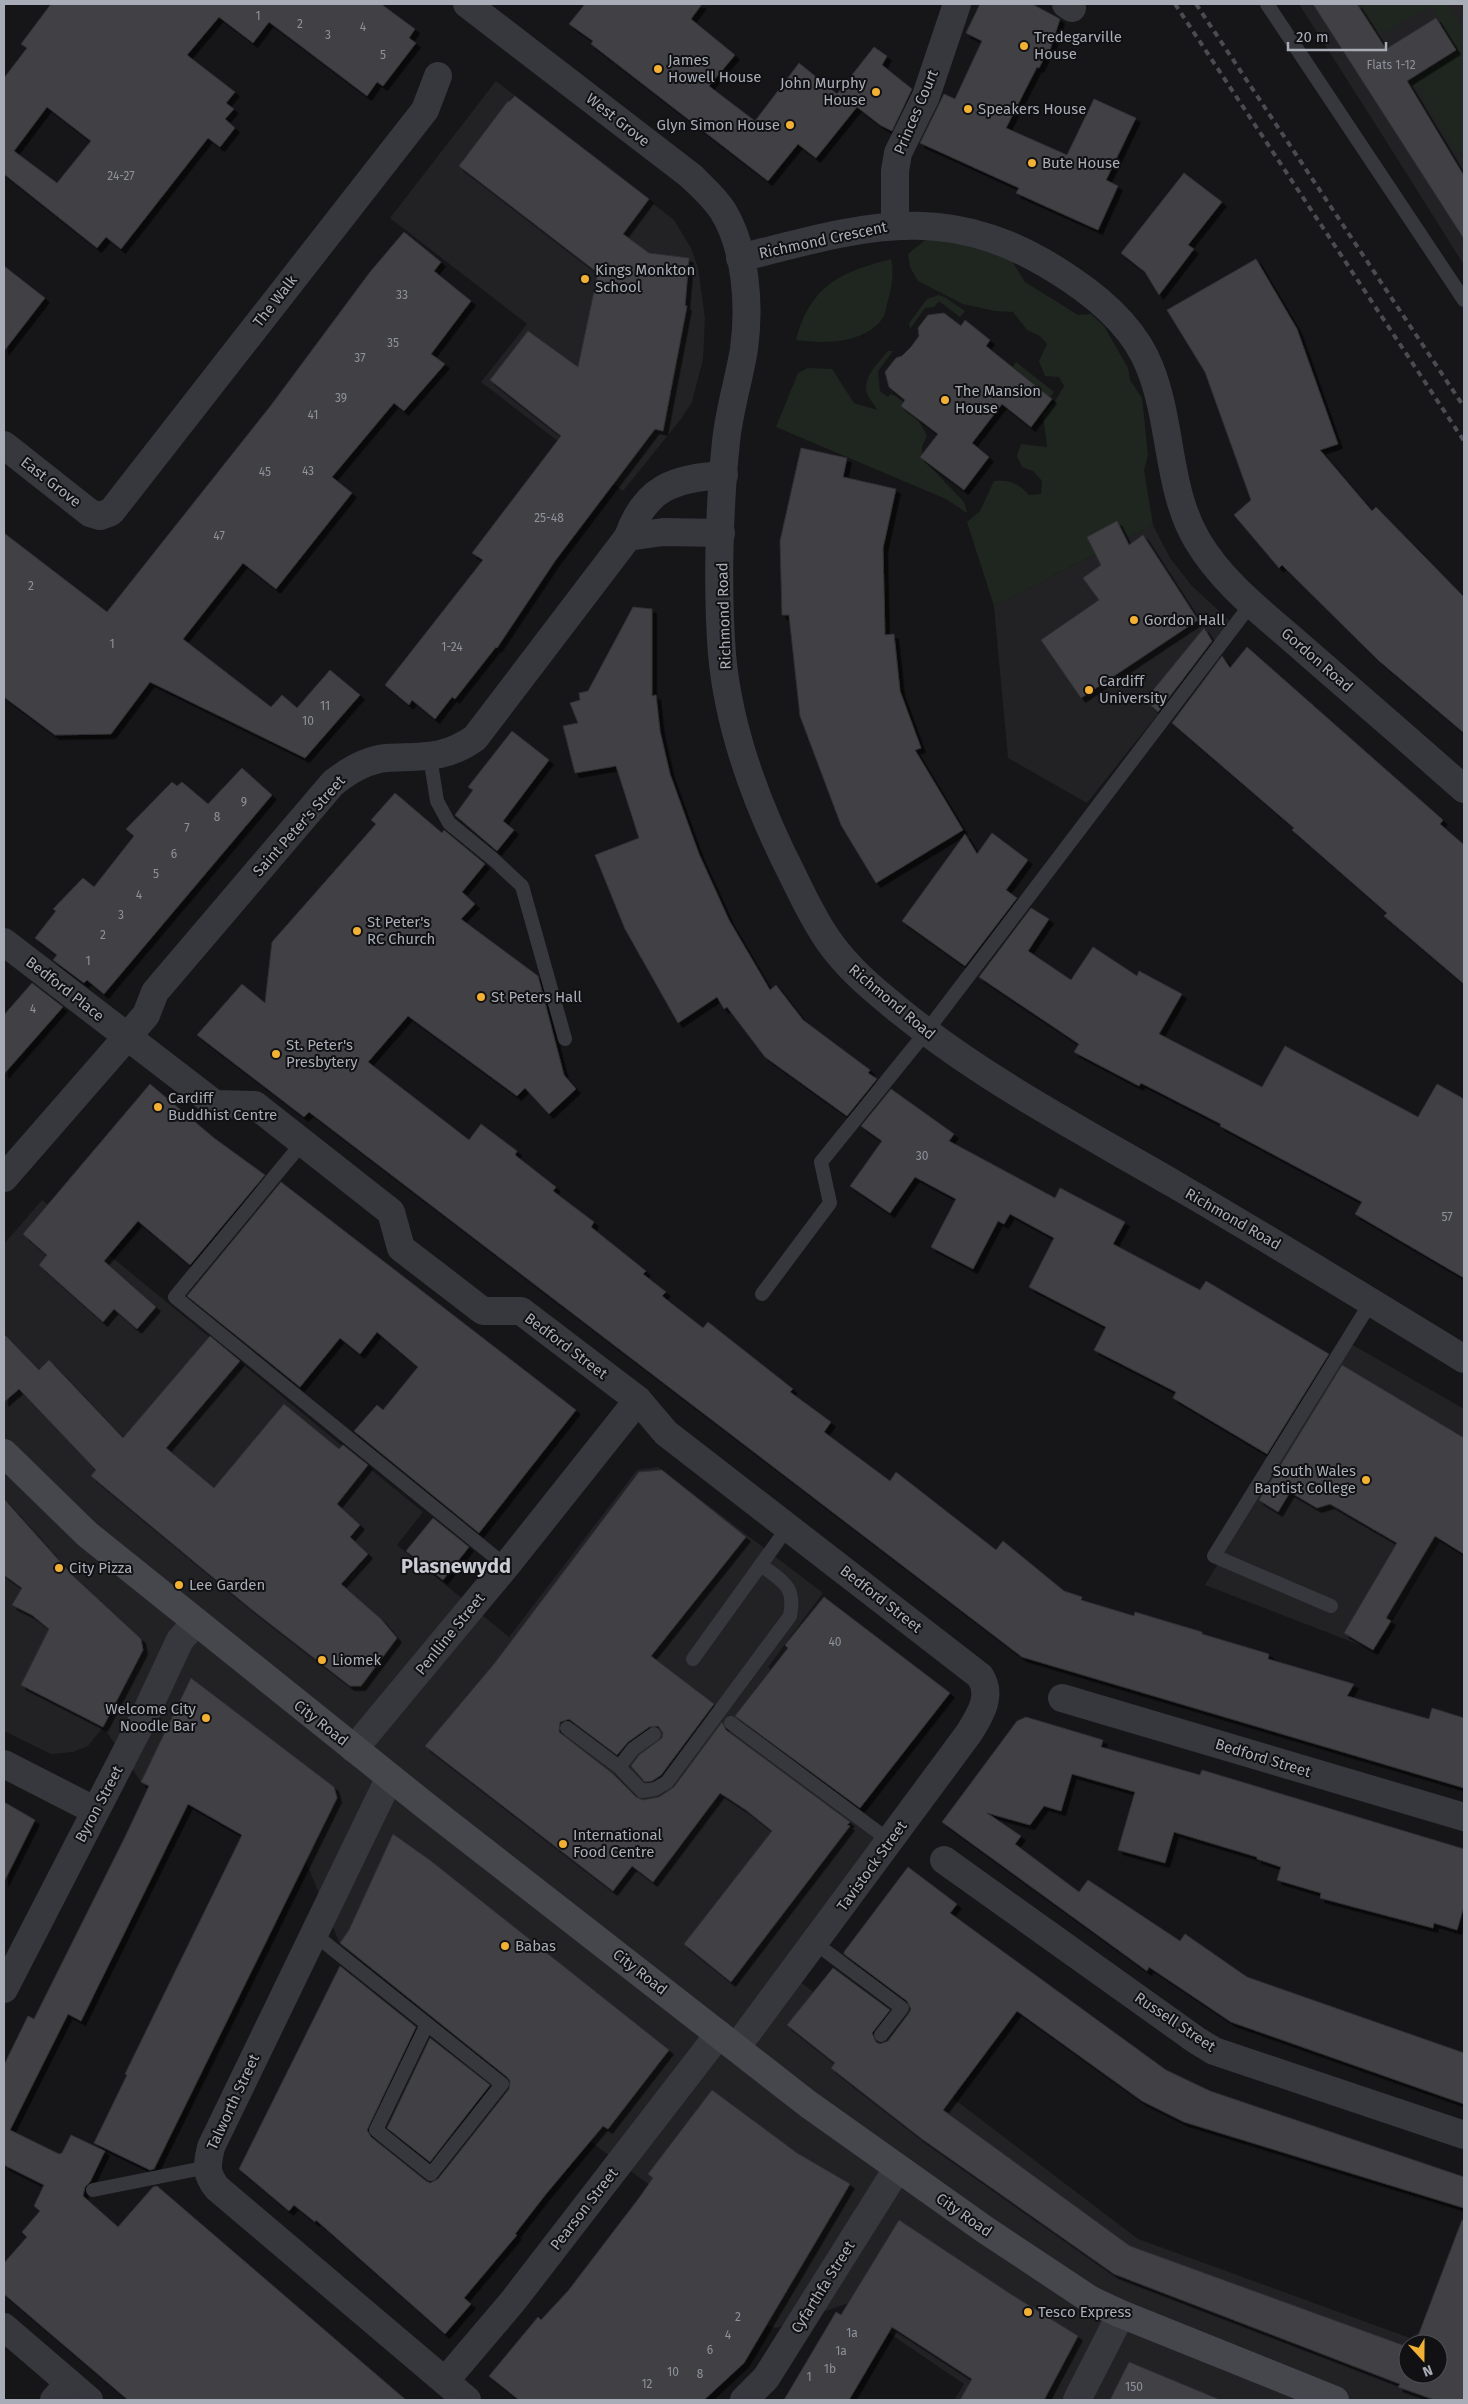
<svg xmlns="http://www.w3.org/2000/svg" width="1468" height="2404" font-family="'Fira Sans',sans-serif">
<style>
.built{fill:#222225;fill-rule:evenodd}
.green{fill:#1e261f}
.building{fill:#404145;stroke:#303034;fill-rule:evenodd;filter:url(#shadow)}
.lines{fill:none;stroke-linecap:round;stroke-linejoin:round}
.service{stroke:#37383d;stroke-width:14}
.minor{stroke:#37383d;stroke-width:28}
.secondary{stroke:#45474d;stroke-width:28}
.rail{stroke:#4a4c52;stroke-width:4;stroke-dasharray:6 5;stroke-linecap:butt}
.poi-dot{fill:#f2b134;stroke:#111113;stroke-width:2}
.labels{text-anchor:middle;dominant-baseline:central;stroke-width:4;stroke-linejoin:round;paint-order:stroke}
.number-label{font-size:12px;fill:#8e929b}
.poi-label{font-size:15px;fill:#a8adb8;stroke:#111113;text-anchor:start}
.street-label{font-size:15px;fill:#a8adb8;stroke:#111113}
.district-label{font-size:20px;font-weight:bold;fill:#c9ccd4;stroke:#111113}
</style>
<defs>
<filter id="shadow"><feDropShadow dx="4.5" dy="4.5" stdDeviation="0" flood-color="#0009"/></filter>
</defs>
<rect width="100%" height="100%" fill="#161618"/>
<!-- built -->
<g class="built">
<path d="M1299,4H1464V265L1393,152Z"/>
<path d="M496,81L674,220L691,248L698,268L705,318L703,359L692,402L681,419L623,491L481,382L527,324L390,218Z"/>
<path d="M1153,525L1170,558L1192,586L1231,622L1087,803L1008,758L994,606Z"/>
<path d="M42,1200L423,1512L397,1545L509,1637L637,1470L658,1467L823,1593L768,1667L806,1700L773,1744L898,1842L791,1975L1138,2239L1410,2338L1464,2301V2400H957L955,2399L964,2384L846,2304L776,2328L765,2325L681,2208L591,2142L340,1944L306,1862L142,1783L103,1727L88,1746L73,1752L51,1754L4,1731V1244ZM1408,2344H1438V2374H1408Z"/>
<path d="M1351,1344L1464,1409V1500L1373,1650L1205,1585Z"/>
</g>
<!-- green -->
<g class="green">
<path d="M1360,4H1448L1464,31V149L1457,153L1413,80L1458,50L1431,6L1380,35Z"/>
<path d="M946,236L1009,256L1025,282L1078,315L1091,314L1104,326L1128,368L1130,380L1142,398L1148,455L1144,470L1153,525L994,606L967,522L980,511L994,481C1010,480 1018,483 1029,495L1041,494L1042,481L1033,471L1022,467L1017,456L1021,444L1047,447L1043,414L1054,403L1064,386L1059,377L1045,376L1039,361L1047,344L1040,336L1027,330L1013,312L995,311L963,304L918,281L910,267L908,254L924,241Z"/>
<path d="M891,259C894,270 892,286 889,297C887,303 886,310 884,316C867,344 824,344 796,340C810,286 840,272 891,259Z"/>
<path d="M939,295L946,298L965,311L960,317L939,301L934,307L925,308L910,329L909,323L927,299Z"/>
<path d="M888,351H893L878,371L880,391L888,397L891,394C906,400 920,421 927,436L922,446V458L964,502L967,513L946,499L776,427L798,373L808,368L832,369L854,403L877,410C875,405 869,399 867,393C862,378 879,362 888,351Z"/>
<path d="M1016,362L1054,392L1050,397L1013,367Z"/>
</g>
<!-- building -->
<g class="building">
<path d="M51,4H381L415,29L409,38L416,43L383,86L377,82L367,96L269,22L253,43L219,17L187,55L235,92L226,103L234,109L225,119L235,128L220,147L208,138L121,249L106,237L97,248L4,174V78L27,48L21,44ZM47,107L91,141L57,183L14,151Z"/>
<path d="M585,4H702L691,19L735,55L709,86L755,121L799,63L837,94L874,47L887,56L882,65L912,89L892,131L880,125L857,107L816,158L798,144L768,181L591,44L593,41L569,24Z"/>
<path d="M980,4H1032L1060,19L1049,53L1047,52L1039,68L1037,67L1006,128L1067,155L1094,99L1136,118L1106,180L1118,186L1098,230L1016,193L1019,188L920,143L944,94L955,99L982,41L966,33Z"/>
<path d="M1313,4H1357L1386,49L1436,18L1456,50L1407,81L1464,176V239Z"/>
<path d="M515,96L649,199L623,234L649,253L689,258L685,306H687L663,431L655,429L555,561L497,648L496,647L455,699L452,697L435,719L412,700L409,705L385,685L483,560L472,553L561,436L490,380L528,331L578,367L598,273L459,166L508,101L509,102Z"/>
<path d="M1184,173L1222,202L1188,245L1194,249L1159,295L1145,272L1121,253Z"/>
<path d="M404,232L441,262L434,271L471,301L431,354L445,364L404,411L394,403L332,477L352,493L276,589L243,563L183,639L271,707L282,695L297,708L330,670L360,695L305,758L150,682L111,734L55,735L4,697V533L107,612L272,404L370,272Z"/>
<path d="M1256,259L1297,329L1338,444L1320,450L1372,511L1376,507L1464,597V733L1378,660L1282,565L1279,568L1234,515L1251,500L1205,372L1167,310Z"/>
<path d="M4,266L45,298L4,351Z"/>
<path d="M944,313L961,326L965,320L990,340L986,346L1052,399L1031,427L1002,404L972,443L989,457L964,490L920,457L938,434L901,406L905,400L889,387L885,372L896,358L902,356L911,347L919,336L918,328L928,315Z"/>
<path d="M801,448L847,458L843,477L896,489L883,548L885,635L894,634L900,691L921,748L915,750L963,830L876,883L841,825L800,716L789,615H782L780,541Z"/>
<path d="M1117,521L1129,545L1143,535L1198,620L1081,698L1041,640L1099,600L1083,578L1101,565L1087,537Z"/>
<path d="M633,607L652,609V696L656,695L660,731L670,774L699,854L729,920L770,990L776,985L803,1020L870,1070L868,1073L877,1079L847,1116L765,1057L727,1007L724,1009L717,997L678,1023L625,929L595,855L639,838L616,766L575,773L563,726L578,723L570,703L580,700L579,693L588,691Z"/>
<path d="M1204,628L1212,641L1158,712L1145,700Z"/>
<path d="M1247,647L1443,820L1440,824L1464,845V984L1384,916L1387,913L1292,830L1294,828L1172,723L1222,656L1230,668Z"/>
<path d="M512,731L549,760L503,821L514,830L497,851L455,815L473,790L468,787Z"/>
<path d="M242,768L272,795L104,994L87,980L84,983L53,960L57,955L35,938L56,911L53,909L83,878L94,887L134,836L126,829L172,782L177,786L182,782L208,804Z"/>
<path d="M395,793L442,833L444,830L485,864L462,892L475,904L461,919L538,976L564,1075L576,1089L549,1114L525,1088L517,1096L408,1016L368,1062L469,1140L481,1124L517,1151L515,1155L556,1187L553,1191L594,1222L591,1227L646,1271L643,1274L666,1292L662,1296L703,1328L708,1322L793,1389L790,1392L831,1422L824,1432L890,1481L896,1472L996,1550L1003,1541L1064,1591L1082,1597L1081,1600L1134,1616L1135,1612L1202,1632V1634L1269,1654L1268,1659L1354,1684L1347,1696L1429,1719L1432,1708L1464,1718V1788L1022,1657L309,1112L304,1117L197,1035L242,984L265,1003L272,942L376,824L371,820Z"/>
<path d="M992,833L1028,860L1006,890L1017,898L965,966L902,921L965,834L977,854Z"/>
<path d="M1031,908L1049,919L1028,951L1071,980L1093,947L1137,976L1139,971L1182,994L1159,1034L1262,1087L1285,1046L1418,1117L1437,1084L1464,1099V1278L1355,1214L1362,1202L1220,1126L1221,1124L1141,1083L1139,1086L1074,1052L1079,1044L979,977Z"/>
<path d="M32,983L63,1007L4,1074V1015Z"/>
<path d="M150,1084L214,1138L265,1175L190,1265L138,1221L104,1261L156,1307L137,1329L114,1309L103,1322L39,1265L47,1255L23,1234Z"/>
<path d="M891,1089L954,1134L949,1141L1055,1198L1060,1188L1125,1222L1113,1244L1200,1290L1206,1281L1329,1354L1267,1454L1173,1398L1176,1392L1094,1350L1106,1327L1029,1287L1054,1238L1010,1214L1004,1224L998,1221L973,1269L931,1247L956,1199L915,1177L890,1213L850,1186L882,1141L861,1126Z"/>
<path d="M281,1182L576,1410L479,1533L354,1431L377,1405L383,1410L418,1367L377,1332L360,1354L340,1338L300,1387L187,1296Z"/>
<path d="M4,1334L39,1370L49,1360L123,1438L210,1336L240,1361L166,1448L214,1488L284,1404L339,1449L343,1445L368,1465L337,1504L360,1525L350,1537L368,1554L341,1584L381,1619L397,1638L361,1686H350L251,1609L91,1476L96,1470L19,1389L4,1402Z"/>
<path d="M1342,1365L1464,1438V1554L1435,1536L1386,1618L1391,1621L1373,1650L1344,1633L1397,1543L1330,1504L1317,1508L1290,1492L1278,1512L1259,1500Z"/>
<path d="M662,1470L746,1537L651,1656L714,1704L661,1775L652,1781L645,1782L631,1766L639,1755L662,1738L663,1733L658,1726L649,1727L628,1742L617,1755L569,1719L560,1722L559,1732L613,1774L636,1797L643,1800L659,1797L674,1787L722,1722L726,1730L850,1822L847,1825L850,1826L731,1982L684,1944L772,1831L746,1810L720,1793L653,1882L632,1866L613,1891L425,1746L494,1664L639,1472Z"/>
<path d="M4,1499L72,1575L141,1639L143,1650L103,1727L21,1685L49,1629L32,1615L12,1605L22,1588L4,1575Z"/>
<path d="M433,1518L469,1547L443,1580L406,1551Z"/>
<path d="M824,1597L950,1693L860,1808L735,1716L788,1648L785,1645Z"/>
<path d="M191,1678L334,1787L337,1798L154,2169L150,2170L94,2143L127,2075L125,2074L242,1835L188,1804L81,2021L68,2014L10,2130L59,2154L62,2153L71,2135L105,2151L90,2182L85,2187L83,2196L118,2227L153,2187L157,2186L406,2400H128L4,2294V2263L27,2237L22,2232L40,2211L34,2206L44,2185L4,2165V2065L28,2016L34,2019L125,1837L149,1786L141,1782Z"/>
<path d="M1026,1717L1103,1740L1101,1747L1200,1775L1202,1770L1464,1849V1906L1457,1930L1434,1923L1433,1928L1320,1898L1321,1893L1277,1880L1281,1867L1257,1859V1857L1174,1832L1165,1863L1118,1850L1135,1792L1072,1774L1061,1811L1044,1806L1030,1825L987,1813L1021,1836L1015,1844L1079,1892L1088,1880L1180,1941L1185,1934L1247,1977L1464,2053V2104L1231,2022L1149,1967L1147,1971L942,1822L1017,1721Z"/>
<path d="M4,1802L35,1820L4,1882Z"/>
<path d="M393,1834L431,1861L669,2050L608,2129L603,2126L546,2194L515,2234L517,2235L464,2298L471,2304L445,2334L316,2220L315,2222L294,2205L289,2211L239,2169L340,1966L416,2027L367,2130L371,2137L426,2181L430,2183L438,2179L509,2089L510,2081L507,2077L340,1943L349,1930Z"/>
<path d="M908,1867L957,1904L950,1913L1166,2070L1210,2091L1464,2177V2208L1184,2122L1142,2101L1017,2011L943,2110L1130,2246L1408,2347V2374H1438V2344H1415L1462,2220H1464V2400H1435L1398,2387L1400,2384L1114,2274L922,2139L831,2068L835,2063L787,2025L833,1968L890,2010L872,2033L876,2042L880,2044L888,2041L909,2013L911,2009L907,2001L844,1954V1952Z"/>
<path d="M430,2038L490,2085L430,2162L387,2128Z"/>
<path d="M712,2090L797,2153L850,2184L744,2363L704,2400H519L489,2376L538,2317L541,2320L568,2291L639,2198L653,2178L648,2174Z"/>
<path d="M899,2220L1009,2293L1078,2336L1044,2400H960L972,2379L892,2327L849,2400H784L836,2312L841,2315Z"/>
<path d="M1129,2362L1218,2399V2400H1110Z"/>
</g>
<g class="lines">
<!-- service -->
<g class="service">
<path d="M1267,4L1464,300"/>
<path d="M430,757L437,801L449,823L493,859L522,886L565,1039"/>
<path d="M303,1142L175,1297L506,1566"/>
<path d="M762,1294L830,1203L821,1162L926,1032L1251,604"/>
<path d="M1331,1606L1214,1556L1371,1302"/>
<path d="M693,1659L788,1527"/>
<path d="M731,1723L890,1841"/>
<path d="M567,1728L619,1767L642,1791L655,1789L667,1782L790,1616C796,1586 783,1582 761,1565"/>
<path d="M619,1767L633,1749L654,1734"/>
<path d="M314,1934C376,1984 439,2034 502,2084L431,2174L376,2130L427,2024"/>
<path d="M815,1943L902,2008L881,2035"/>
<path d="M93,2190L208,2167"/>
</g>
<!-- minor -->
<g class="minor">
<path d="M467,4L691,176C702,187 714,197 723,211C746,249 750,305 744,349C739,380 729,410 726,442C719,507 717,590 722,654C729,733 758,808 794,878C804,899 815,921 828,940C848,969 874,990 901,1012C985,1080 1081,1130 1174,1184C1272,1241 1368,1300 1464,1359"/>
<path d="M1066,4L1072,8"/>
<path d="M895,224V171L898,153L926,96L957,4"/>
<path d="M740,258C869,225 951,198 1070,279C1103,301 1136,331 1150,368C1172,423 1167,489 1197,540C1224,586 1268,617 1307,652C1359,697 1412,743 1464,789"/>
<path d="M4,445L90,513L100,516L111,512L425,110L438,76"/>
<path d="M628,537L663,532L721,533"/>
<path d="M4,942L215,1104L255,1105L391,1212L401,1248L483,1311H521L638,1400L666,1433L980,1676C993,1696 980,1715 969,1733L736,2048"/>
<path d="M4,1178L146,1015L155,992L333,783C348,771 366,760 386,758C422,756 444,760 475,738L628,537C645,487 675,478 724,475"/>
<path d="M1062,1698L1464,1817"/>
<path d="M354,1749L506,1566L638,1400"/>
<path d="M4,1764L94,1810"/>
<path d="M390,1777L211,2147C207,2165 205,2173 217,2188L467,2400"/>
<path d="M944,1860L1196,2040L1214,2051L1464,2135"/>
<path d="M4,1989L143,1719L180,1640L196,1622"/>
<path d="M4,2327L89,2400"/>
<path d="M445,2381L513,2301L719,2034"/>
<path d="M54,2400L69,2383"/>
<path d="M744,2400L766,2378L897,2169"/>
<path d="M1077,2400L1121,2314"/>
</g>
<!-- secondary -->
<path class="secondary" d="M4,1453L87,1534L431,1810L808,2104L984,2229L1091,2300L1121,2314L1335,2400"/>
<!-- rail -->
<g class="rail">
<path d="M1175,4L1464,441"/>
<path d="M1196,4L1464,407"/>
</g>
</g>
<!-- markers -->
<g class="poi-dot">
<circle cx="1024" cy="46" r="5"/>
<circle cx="658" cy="69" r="5"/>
<circle cx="876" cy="92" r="5"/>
<circle cx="968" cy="109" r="5"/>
<circle cx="790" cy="125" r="5"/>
<circle cx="1032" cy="163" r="5"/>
<circle cx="585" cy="279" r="5"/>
<circle cx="945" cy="400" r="5"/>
<circle cx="1134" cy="620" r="5"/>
<circle cx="1089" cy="690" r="5"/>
<circle cx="357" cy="931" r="5"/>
<circle cx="481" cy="997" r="5"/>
<circle cx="276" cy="1054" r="5"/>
<circle cx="158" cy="1107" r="5"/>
<circle cx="1366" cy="1480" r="5"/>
<circle cx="59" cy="1568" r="5"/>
<circle cx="179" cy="1585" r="5"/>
<circle cx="322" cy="1660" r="5"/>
<circle cx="206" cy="1718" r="5"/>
<circle cx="563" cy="1844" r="5"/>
<circle cx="505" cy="1946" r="5"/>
<circle cx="1028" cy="2312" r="5"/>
</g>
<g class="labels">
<!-- number labels -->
<g class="number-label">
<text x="258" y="16">1</text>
<text x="300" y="24">2</text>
<text x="363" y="27">4</text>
<text x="328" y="35">3</text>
<text x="383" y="55">5</text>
<text x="1391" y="65">Flats 1-12</text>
<text x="121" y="176">24-27</text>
<text x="402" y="295">33</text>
<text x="393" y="343">35</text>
<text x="360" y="358">37</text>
<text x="341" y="398">39</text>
<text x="313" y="415">41</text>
<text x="308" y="471">43</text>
<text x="265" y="472">45</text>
<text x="549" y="518">25-48</text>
<text x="219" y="536">47</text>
<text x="31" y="586">2</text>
<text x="112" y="644">1</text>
<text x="452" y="647">1-24</text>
<text x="325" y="706">11</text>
<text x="308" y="721">10</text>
<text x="244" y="802">9</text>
<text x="217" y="817">8</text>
<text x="187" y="828">7</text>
<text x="174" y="854">6</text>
<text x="156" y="874">5</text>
<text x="139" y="895">4</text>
<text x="121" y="915">3</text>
<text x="103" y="935">2</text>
<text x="88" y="961">1</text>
<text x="33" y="1009">4</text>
<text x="922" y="1156">30</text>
<text x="1447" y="1217">57</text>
<text x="835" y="1642">40</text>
<text x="738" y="2317">2</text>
<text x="852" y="2333">1a</text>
<text x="728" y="2335">4</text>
<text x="710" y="2350">6</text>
<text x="841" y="2351">1a</text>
<text x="830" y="2369">1b</text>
<text x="673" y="2372">10</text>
<text x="700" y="2374">8</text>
<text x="809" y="2377">1</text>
<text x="647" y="2384">12</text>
<text x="1134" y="2387">150</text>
</g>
<!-- poi labels -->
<g class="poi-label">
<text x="1034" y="37">Tredegarville<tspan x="1034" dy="17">House</tspan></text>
<text x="668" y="60">James<tspan x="668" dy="17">Howell House</tspan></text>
<text x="866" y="83" text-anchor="end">John Murphy<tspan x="866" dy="17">House</tspan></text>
<text x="978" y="109">Speakers House</text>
<text x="780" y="125" text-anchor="end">Glyn Simon House</text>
<text x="1042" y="163">Bute House</text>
<text x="595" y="270">Kings Monkton<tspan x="595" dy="17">School</tspan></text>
<text x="955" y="391">The Mansion<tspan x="955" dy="17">House</tspan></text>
<text x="1144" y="620">Gordon Hall</text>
<text x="1099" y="681">Cardiff<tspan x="1099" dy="17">University</tspan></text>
<text x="367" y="922">St Peter's<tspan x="367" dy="17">RC Church</tspan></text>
<text x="491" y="997">St Peters Hall</text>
<text x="286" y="1045">St. Peter's<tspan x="286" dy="17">Presbytery</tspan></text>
<text x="168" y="1098">Cardiff<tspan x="168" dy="17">Buddhist Centre</tspan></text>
<text x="1356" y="1471" text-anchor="end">South Wales<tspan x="1356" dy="17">Baptist College</tspan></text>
<text x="69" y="1568">City Pizza</text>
<text x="189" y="1585">Lee Garden</text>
<text x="332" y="1660">Liomek</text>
<text x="196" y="1709" text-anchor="end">Welcome City<tspan x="196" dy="17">Noodle Bar</tspan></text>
<text x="573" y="1835">International<tspan x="573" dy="17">Food Centre</tspan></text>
<text x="515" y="1946">Babas</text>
<text x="1038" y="2312">Tesco Express</text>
</g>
<!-- street labels -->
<g class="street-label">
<text transform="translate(916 112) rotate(-67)">Princes Court</text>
<text transform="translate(618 120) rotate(38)">West Grove</text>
<text transform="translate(823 240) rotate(-12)">Richmond Crescent</text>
<text transform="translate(275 301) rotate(-52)">The Walk</text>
<text transform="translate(51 482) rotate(38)">East Grove</text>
<text transform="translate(724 616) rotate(-92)">Richmond Road</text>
<text transform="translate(1317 660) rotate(41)">Gordon Road</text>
<text transform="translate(299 826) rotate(-48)">Saint Peter's Street</text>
<text transform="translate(65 989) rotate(38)">Bedford Place</text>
<text transform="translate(892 1002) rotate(40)">Richmond Road</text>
<text transform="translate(1233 1219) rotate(30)">Richmond Road</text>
<text transform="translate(566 1346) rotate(37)">Bedford Street</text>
<text transform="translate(881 1599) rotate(38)">Bedford Street</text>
<text transform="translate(450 1634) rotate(-51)">Penlline Street</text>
<text transform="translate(321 1723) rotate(38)">City Road</text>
<text transform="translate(1263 1758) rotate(17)">Bedford Street</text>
<text transform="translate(99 1804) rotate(-62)">Byron Street</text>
<text transform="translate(872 1866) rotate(-54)">Tavistock Street</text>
<text transform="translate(640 1972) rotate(38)">City Road</text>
<text transform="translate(1175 2022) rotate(34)">Russell Street</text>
<text transform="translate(233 2102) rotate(-65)">Talworth Street</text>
<text transform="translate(584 2209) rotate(-52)">Pearson Street</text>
<text transform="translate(964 2215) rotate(35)">City Road</text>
<text transform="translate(823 2287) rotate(-58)">Cyfarthfa Street</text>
</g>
<!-- district labels -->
<g class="district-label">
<text x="456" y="1566">Plasnewydd</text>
</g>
</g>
<!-- border -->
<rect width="1468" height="2404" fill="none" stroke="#a8adb8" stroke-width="10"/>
<!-- north arrow -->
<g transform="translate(1423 2359) rotate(159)"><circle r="24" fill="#111113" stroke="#4d4f55"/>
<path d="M0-4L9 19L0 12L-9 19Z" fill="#f2b134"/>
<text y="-8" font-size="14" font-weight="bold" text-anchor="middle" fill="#a8adb8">N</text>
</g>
<!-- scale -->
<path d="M1288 42v8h98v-8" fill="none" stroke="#a8adb8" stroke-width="2.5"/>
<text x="1296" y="42" font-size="15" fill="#a8adb8" stroke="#111113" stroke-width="4" paint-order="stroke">20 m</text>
</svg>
